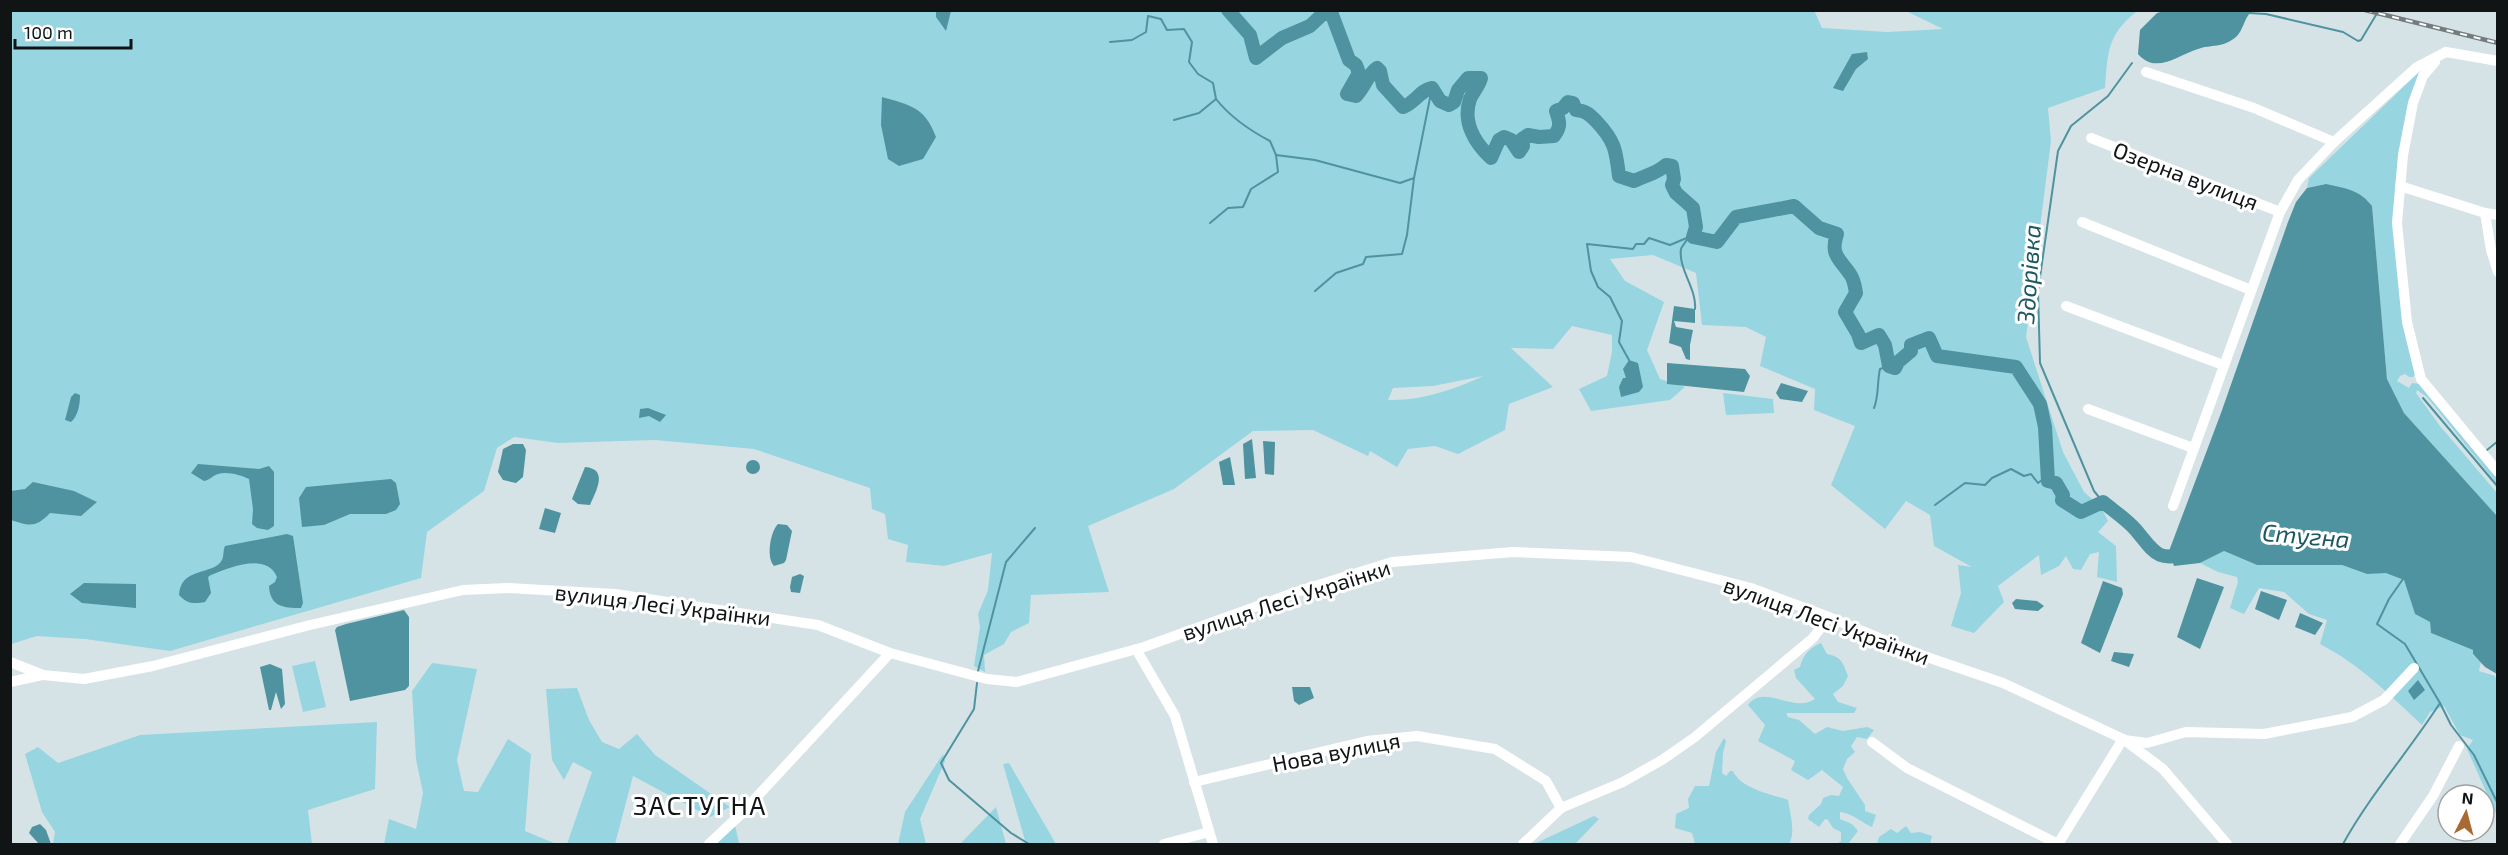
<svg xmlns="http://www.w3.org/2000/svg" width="2508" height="855" font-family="'Exo 2',sans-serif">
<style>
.green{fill:#97d5e1;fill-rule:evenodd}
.water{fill:#4e939f}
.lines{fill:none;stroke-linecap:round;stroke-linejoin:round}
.stream{stroke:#4e939f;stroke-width:2}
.river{stroke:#4e939f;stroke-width:14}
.minor{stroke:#fff;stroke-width:10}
.rail-casing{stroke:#737c7e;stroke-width:4.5}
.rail{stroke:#fff;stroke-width:2;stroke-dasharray:7;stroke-linecap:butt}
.labels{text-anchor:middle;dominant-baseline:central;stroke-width:6;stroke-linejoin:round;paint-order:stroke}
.street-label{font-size:22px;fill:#101415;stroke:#fff}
.water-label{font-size:24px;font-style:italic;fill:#1d5862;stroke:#fff}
.quarter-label{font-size:26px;letter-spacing:1.5px;fill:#101415;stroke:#fff}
</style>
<rect width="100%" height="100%" fill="#d6e3e6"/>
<!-- green -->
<g class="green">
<path d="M1814,10L1822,28L1887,32L1943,29L1906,11H2137C2107,35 2108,52 2105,88L2048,108L2051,141L2026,337L2063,452L2084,492L2101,507L2108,521L2098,532L2116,546L2117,582L2097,577L2099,552L2090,554L2081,570L2073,569L2066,556L2059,566L2041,575L2039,555L1998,586L2004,602L1974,633L1951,626L1961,593L1958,565L1972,567L1934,546L1930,515L1906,501L1885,529L1831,485L1855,426L1814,410L1815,389L1760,366L1766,337L1746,327L1702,325L1696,273L1653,255L1610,259L1625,281L1664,302L1647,350L1660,379L1685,387L1670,400L1591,411L1579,389L1607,376L1612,352V335L1572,326L1553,349L1511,348L1553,387L1509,404L1505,430L1458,454L1435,446L1408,449L1397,467L1370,451L1368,456L1313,430L1253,431L1174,489L1088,526L1109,592L1031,595L1029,623L1011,632L1004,644L984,655L985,672L974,666L980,627L978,614L988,590L992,553L944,566L906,562L908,545L888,539L885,514L872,509L870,488L754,449L655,440L558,443L514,437L497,448L484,491L427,532L421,578L170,651L85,639L37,636L11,644V11ZM1483,376C1453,390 1421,401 1388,400L1393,388L1433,386Z"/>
<path d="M2418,73L2419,78L2394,201L2416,372L2413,377H2409L2405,374L2400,376L2397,381L2409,388L2412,383L2421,384L2497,477V484L2427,397L2417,390L2416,393L2440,426L2497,493V516L2404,413L2387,379L2372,206L2326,184L2307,188L2309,178Z"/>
<path d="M1723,393L1773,399L1774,413L1726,415Z"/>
<path d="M2224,551L2257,565H2342L2367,574L2386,572L2404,580L2415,614L2430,622L2431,633L2473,650V655L2481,662L2479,671L2495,676L2497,682V816L2467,749L2473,740L2460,735L2444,706L2430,712L2422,725C2390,695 2359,664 2320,644L2327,620L2309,614L2284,592L2259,588L2244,614L2230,608L2238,582L2237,577L2218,572L2200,563Z"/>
<path d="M1821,643L1827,654C1842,657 1843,663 1848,676L1843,686L1833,694L1838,702L1857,708L1854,713H1786L1788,717L1799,720L1815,734L1827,727L1843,731L1867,727L1874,730L1867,739L1857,737L1851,746L1855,752L1847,759L1843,769L1847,778L1865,805V811L1876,815L1872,827C1861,822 1851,813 1840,812V819L1852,824L1858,831L1848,844H1837L1841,841V832L1833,828L1828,820L1825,819L1819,827L1808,819L1809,815L1821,804L1823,798L1831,795L1839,796L1843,787L1822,770L1808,780L1791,770L1795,761L1758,741L1765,725L1748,705C1764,683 1794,714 1815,699L1796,678L1794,670L1800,667C1803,655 1809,648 1821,643Z"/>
<path d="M315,661L326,707L303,712L292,666Z"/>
<path d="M432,663L477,669L457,760L464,791L478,792L508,739L531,754L525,831L556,844H384L389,819L416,829L423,793L416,759L412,691Z"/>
<path d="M577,688L589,720L602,742L619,749L637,734L655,755L730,807L710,817L633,776L615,844H567L592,772L573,762L564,780L552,760L546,689Z"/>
<path d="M377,722L375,789L308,810L312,844H53L55,832L42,812L25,754L38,747L58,763L140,735Z"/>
<path d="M1724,738L1726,741L1723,753L1722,773L1726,776L1730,771H1733C1741,789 1771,794 1788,800C1790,813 1796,833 1789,844H1695L1692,833L1675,828L1676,814L1689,808L1688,799L1695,786H1709L1716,752Z"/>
<path d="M943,754L945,761L920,819L926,844H898L905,812Z"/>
<path d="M1009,763L1056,844H1026L1003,764Z"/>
<path d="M996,807L1006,844H960Z"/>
<path d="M1594,816L1599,819L1575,844H1534Z"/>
<path d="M735,825L739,844H716Z"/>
<path d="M1906,826L1911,833L1920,832L1932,836L1930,844H1877L1879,837L1891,829L1897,833Z"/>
</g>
<!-- water -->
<g class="water">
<path d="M2245,10L2251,12C2244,19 2243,30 2237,36C2223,49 2211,44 2198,49C2178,55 2156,75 2138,54L2140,30L2157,13L2164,11Z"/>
<path d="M936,11H951L946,31L936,17Z"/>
<path d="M1867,52L1868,59L1856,69L1843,91L1833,88L1852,54Z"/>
<path d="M882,97C910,105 925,107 936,137L923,159L899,166L888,159L881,125Z"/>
<path d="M2326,184C2345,188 2360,190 2372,206L2387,379L2404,413L2497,516V674L2485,667L2473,654V650L2431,633L2430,622L2415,614L2404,580L2386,573L2367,574L2342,565H2257L2224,551L2200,563L2174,566L2169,551L2221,413L2288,222L2296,202L2307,188Z"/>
<path d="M1674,306L1695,309V323L1674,321L1676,327L1693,330L1690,345V360L1686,359L1681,347L1669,343Z"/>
<path d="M1629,360L1638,363L1643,387L1639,392L1621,397L1619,387L1623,378H1626L1623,369Z"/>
<path d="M1667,363L1745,369L1750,376L1744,392L1667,384Z"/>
<path d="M1781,383L1808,391L1802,402L1780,399L1776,393Z"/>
<path d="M75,393L80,395C80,404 78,416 71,422L65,420L71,397Z"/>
<path d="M648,408L666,415L660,422L649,416L639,418L640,409Z"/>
<path d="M1252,439L1256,478L1245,479L1243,444Z"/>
<path d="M1263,441L1275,442L1274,475L1265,474Z"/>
<path d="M513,444H523L526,450L523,477L516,483L503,480L498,472L503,449Z"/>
<path d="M1230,457L1235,485H1223L1219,462Z"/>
<circle cx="753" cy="467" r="7"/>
<path d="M198,464L259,469L269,466L274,472V526L268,530L257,528L252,524L253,509L249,479C241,475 227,471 218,474C212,476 210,480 204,481L191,473Z"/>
<path d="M585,467C609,469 596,491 590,505L578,504L572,499Z"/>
<path d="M391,479L396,483L400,504L396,510L386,514H350L324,525L302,527L299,498L306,487Z"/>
<path d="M33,482L74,491L97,502L81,516L50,513C36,528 29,526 11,520V491L25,489Z"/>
<path d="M545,508L561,513L555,533L539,529Z"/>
<path d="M778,524L787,525L792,531L786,560L784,563L774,566C766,558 770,532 778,524Z"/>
<path d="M287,534L293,536L303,603L301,608C284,608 270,607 269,586L275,582L277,577C267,552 230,567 211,575L208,577L211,593L205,602C194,604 187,604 179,595C181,566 213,576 222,560C224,556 223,550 225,546Z"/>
<path d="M800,574L804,576L800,593L791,592L790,587L792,577Z"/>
<path d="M2197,578L2224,587L2200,649L2177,637Z"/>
<path d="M2103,581L2122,588L2123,594L2100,653L2081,643Z"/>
<path d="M84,583L136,584V608L82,603L70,594Z"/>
<path d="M2261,591L2287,600L2279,620L2255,609Z"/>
<path d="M2016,599L2037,601L2044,606L2038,611L2015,609L2012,603Z"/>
<path d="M404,610L409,617V686L405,690L350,701L335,630L337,627L346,624Z"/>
<path d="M2300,613L2323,623L2315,635L2295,627Z"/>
<path d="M2114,652L2134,654L2129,667L2111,661Z"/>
<path d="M270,664L282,669L285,704L281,709L276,692L271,710H269L260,667Z"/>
<path d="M2418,680L2425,690L2414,700L2408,691Z"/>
<path d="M1292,687H1310L1314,698L1299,705L1294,701Z"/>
<path d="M40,824L46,830L51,844H39L29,833L32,827Z"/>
</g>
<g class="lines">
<!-- stream -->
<g class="stream">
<path d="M2249,13L2266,14L2343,32L2358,41L2361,40L2379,10"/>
<path d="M1110,42L1132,40L1146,32L1148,16L1161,19L1167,30L1184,29L1192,42L1189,62L1198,74L1213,83L1216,99"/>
<path d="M1174,120L1199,113L1216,99C1231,118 1249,130 1270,141L1276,155L1315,160L1400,183L1414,178L1432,88"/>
<path d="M1210,223L1228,208L1243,207L1251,189L1278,172L1276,155"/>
<path d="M1693,237H1689C1687,240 1682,246 1681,249C1678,269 1697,289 1695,309"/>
<path d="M1315,291L1336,273L1363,264L1366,257L1402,254L1407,235L1414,178"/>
<path d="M1629,360L1619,342L1622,321L1610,297L1598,287L1591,271L1587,244L1633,249L1636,244H1644L1649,238L1670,245L1689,237"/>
<path d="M2423,398L2498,487"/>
<path d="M1874,408C1879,396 1877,382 1880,369L1889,366"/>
<path d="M2487,450L2498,441"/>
<path d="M2103,502L2094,491L2040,363L2038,291L2058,151L2071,126L2108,96L2132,63"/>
<path d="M1935,505L1965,483L1985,485L1992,478L2011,469L2024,476L2031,474L2038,483L2042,480L2046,484L2048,481"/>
<path d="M978,671L1006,562L1035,528"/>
<path d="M977,683L974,709L941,763L949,780L1011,833L1029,844"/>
<path d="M2440,703L2451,725L2474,755L2498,804"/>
<path d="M2343,844C2370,795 2409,751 2440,703L2405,644L2377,624L2389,599L2403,579"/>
</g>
<!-- river -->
<path class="river" d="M1228,10L1250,35L1256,58L1282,38L1310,26L1326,11L1331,12L1349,60L1356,65L1359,73L1347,94L1356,96C1365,87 1367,75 1377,68L1380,71L1383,85L1403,107C1415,103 1420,90 1432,88L1440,101L1449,105L1454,102L1458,90L1468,78H1481C1479,86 1473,92 1470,99C1462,122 1475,143 1491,158L1499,140L1504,137L1511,140L1519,152L1523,146L1522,139L1528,135L1539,137L1554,136C1561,127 1560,122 1556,111L1563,108L1568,102L1573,103L1576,110C1586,111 1589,114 1596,121C1615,141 1616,150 1619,176L1634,181C1644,176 1658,173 1666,165L1672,166L1674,179L1672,185L1676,193L1693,208L1696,227L1693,237L1717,242L1736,217L1794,206L1819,228L1837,234C1830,255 1839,258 1850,274C1854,279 1855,287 1856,293L1845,312L1858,334L1861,343L1879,335L1885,345L1889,366L1895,368L1898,362L1911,351V345L1929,338L1937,356L2016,367L2040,404L2045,427L2048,481L2056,483L2063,495L2062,500L2081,512L2103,502C2114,511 2126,519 2135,529C2154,551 2156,563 2188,553"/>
<!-- minor -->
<g class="minor">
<path d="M2446,52L2498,61"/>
<path d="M2435,62L2423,76L2413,103L2403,155L2397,223L2407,322L2421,379L2498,472"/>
<path d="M2146,72L2254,108L2334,142"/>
<path d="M2091,138L2280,212"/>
<path d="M2400,186L2485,213L2498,215"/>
<path d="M2485,213L2491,250L2498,272"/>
<path d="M2082,222L2251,290"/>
<path d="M2066,306L2223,365"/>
<path d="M2088,409L2193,448"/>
<path d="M2173,506L2280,212L2298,180L2334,142L2417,67L2446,52"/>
<path d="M1136,649L1175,716L1213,844"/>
<path d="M10,662L43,675L84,679L153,666L310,625L463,590L507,588L615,594L818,625L890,653L987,679L1017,682L1144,647L1299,591L1392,562L1513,552L1631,557L1751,588L1829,617L1918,654L2003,683L2123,739L2163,769L2227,844"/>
<path d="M10,682L42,675"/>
<path d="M2124,740L2147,743L2186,732L2264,734L2352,717L2384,700L2414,668"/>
<path d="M1872,742L1907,768L2058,844L2123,739"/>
<path d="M1194,782L1367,741L1417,736L1495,749L1546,781L1561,808"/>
<path d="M709,844L740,815L890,653"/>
<path d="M1164,844L1209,832"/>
<path d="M1523,844L1561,808L1623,782L1662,760L1695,737L1813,638L1829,617"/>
<path d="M2400,844L2433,796L2459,746"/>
</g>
<!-- rail casing -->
<g class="rail-casing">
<path id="rail" d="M2365,10L2498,43"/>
</g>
<!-- rail -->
<use href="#rail" class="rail"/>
</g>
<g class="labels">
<!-- street labels -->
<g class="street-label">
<text transform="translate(2186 175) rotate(21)">Озерна вулиця</text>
<text transform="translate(1286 599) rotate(-18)">вулиця Лесі Українки</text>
<text transform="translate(663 604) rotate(7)">вулиця Лесі Українки</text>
<text transform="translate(1827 620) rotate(20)">вулиця Лесі Українки</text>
<text transform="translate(1336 751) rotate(-11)">Нова вулиця</text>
</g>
<!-- water labels -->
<g class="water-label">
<text transform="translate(2028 274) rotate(-86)">Здорівка</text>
<text transform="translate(2306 535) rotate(5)">Стугна</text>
</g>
<!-- quarter labels -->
<g class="quarter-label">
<text x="700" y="804">ЗАСТУГНА</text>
</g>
</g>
<!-- border -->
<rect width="2508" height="855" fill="none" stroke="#101415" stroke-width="24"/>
<!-- north arrow -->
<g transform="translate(2466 813) rotate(6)"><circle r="28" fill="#ffffff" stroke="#9fa1a1" stroke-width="1.5"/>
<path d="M0-4.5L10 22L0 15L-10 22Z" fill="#a96a31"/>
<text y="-9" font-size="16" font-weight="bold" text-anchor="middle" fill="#101415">N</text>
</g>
<!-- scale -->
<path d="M15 39v9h116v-9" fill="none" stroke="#101415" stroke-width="3"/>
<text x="24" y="39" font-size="18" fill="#101415" stroke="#ffffff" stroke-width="4.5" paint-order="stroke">100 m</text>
</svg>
